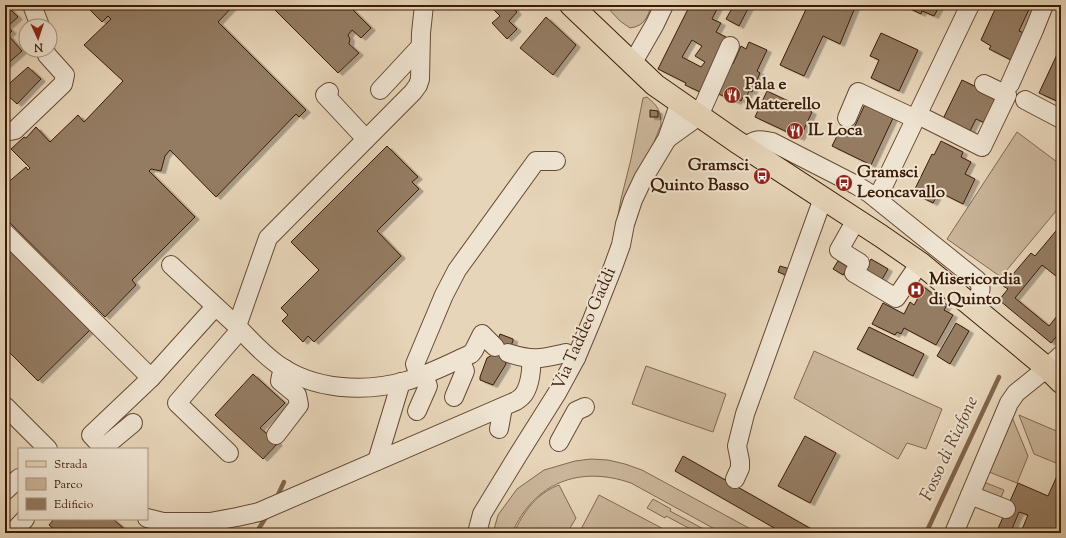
<svg xmlns="http://www.w3.org/2000/svg" width="1066" height="538" font-family="'Sorts Mill Goudy',serif">
<style>
.green{fill:#cab59a;stroke:#826850}
.lines{fill:none;stroke-linecap:round;stroke-linejoin:round}
.stream{stroke:#7f654c;stroke-width:4.5}
.building{fill:#947c63;stroke:#3b1b05;fill-rule:evenodd;filter:url(#shadow)}
.minor-casing{stroke:#664a32;stroke-width:20}
.major-casing{stroke:#3b1b05;stroke-width:24}
.minor{stroke:#efe4d2;stroke-width:18}
.major{stroke:#e7d5b9;stroke-width:22}
.labels{text-anchor:middle;dominant-baseline:central;stroke-width:4;stroke-linejoin:round;paint-order:stroke}
.poi-label{font-size:17px;font-weight:bold;fill:#3b1b05;stroke:#efe4d2;text-anchor:start}
.street-label{font-size:17px;fill:#3b1b05;stroke:#efe4d2}
.water-label{font-size:18px;font-style:italic;fill:#63462f;stroke:#efe4d2}
</style>
<defs>
<filter id="shadow"><feDropShadow dx="4.5" dy="2.5" stdDeviation="0" flood-color="#0004"/></filter>
</defs>
<rect width="100%" height="100%" fill="#e7d5b9"/>
<filter id="stains"><feTurbulence type="fractalNoise" baseFrequency=".005" numOctaves="4"/><feColorMatrix values="0 0 0 0 .2 0 0 0 0 .09 0 0 0 0 .02 0 0 0 .5 -.17"/></filter>
<radialGradient id="worn" r=".72"><stop offset=".6" stop-color="#630" stop-opacity="0"/><stop offset="1" stop-color="#630" stop-opacity=".3"/></radialGradient>
<!-- green -->
<g class="green">
<path d="M605,5H652C647,17 645,26 630,28L620,21Z"/>
<path d="M647,97C658,106 661,111 661,125L613,243L621,199L631,159L643,98Z"/>
<path d="M1017,132L1061,165V205L1001,277L947,239Z"/>
<path d="M814,351L942,409L926,449L907,443L898,459L794,398Z"/>
<path d="M646,366L726,394L713,432L632,404Z"/>
<path d="M1019,415L1061,433V465L1034,454Z"/>
<path d="M1012,417L1028,456L1017,483L989,472Z"/>
<path d="M591,459L608,460L625,464L642,470L758,533H722L631,483C579,465 534,483 512,533H493L498,515L517,489L544,470L575,461Z"/>
<path d="M984,482L1004,490L999,502L980,494Z"/>
<path d="M559,485L576,518L567,533H514C523,512 537,493 559,485Z"/>
<path d="M599,495L671,533H579Z"/>
<path d="M653,499L671,509L670,511L711,533H698L666,516L665,518L647,508Z"/>
</g>
<g class="lines">
<!-- stream -->
<g class="stream">
<path d="M276,499L284,482"/>
<path d="M256,533L268,514"/>
<path d="M926,533L999,377"/>
</g>
</g>
<!-- building -->
<g class="building">
<path d="M5,5H6L18,17L7,27L12,31L8,35L22,51L5,66Z"/>
<path d="M85,5H234L218,22L306,110L299,117L296,114L216,197L170,150L165,156L161,171L151,169L149,171L195,217L132,280L136,285L105,317L5,218V185L26,167L28,170L30,168L11,149L24,137L26,138L36,127L50,142L78,115L84,122L123,81L84,45L111,19L108,16L102,22Z"/>
<path d="M270,5H348L371,28L361,38L352,30L348,35L350,39L349,44L359,53L338,73Z"/>
<path d="M489,5H518L514,9L517,12L509,21L517,29L507,39L492,23L500,16Z"/>
<path d="M690,5H719L712,19L721,23L716,32L726,37L708,73L700,92L685,85L686,83L658,69ZM692,40L702,46L695,56L705,62L701,67L682,57Z"/>
<path d="M734,5H750L739,26L726,19Z"/>
<path d="M808,5H816L826,9L827,5H856L840,44L823,36L804,76L780,65Z"/>
<path d="M902,5H940L934,16L922,11L921,14Z"/>
<path d="M997,5H1031L1019,31L1029,35L1015,62L989,49L991,46L981,40Z"/>
<path d="M546,17L576,45L553,75L520,48Z"/>
<path d="M881,33L918,50L899,91L871,78L879,60L870,56Z"/>
<path d="M749,42L767,50L757,71L760,73L752,92L749,91L746,98L743,97L741,101L738,99L737,102L714,92L728,62L733,64L741,46L746,49Z"/>
<path d="M1061,46V103L1039,93Z"/>
<path d="M28,67L41,79L17,104L5,93V90L11,82Z"/>
<path d="M962,80L999,98L987,124L976,119L968,135L941,123Z"/>
<path d="M767,91L812,112L800,138L755,117Z"/>
<path d="M866,102L894,116L871,165L832,146L844,122L854,128Z"/>
<path d="M650,110L658,111V117H650Z"/>
<path d="M941,141L963,152L961,157L971,162L965,174L975,179L963,204L939,192L933,203L913,193L932,154L934,155Z"/>
<path d="M387,146L418,177L412,182L419,189L377,231L401,256L314,342L308,336L303,342L282,321L288,315L281,308L319,270L291,242Z"/>
<path d="M1061,225V256L1058,260L1061,263V280L1042,265L1015,298L1049,326L1061,311V334L1060,332L1051,343L999,300L1008,289L1003,286L1031,253L1035,256Z"/>
<path d="M13,247L93,327L38,381L5,348V255Z"/>
<path d="M871,259L888,269L880,283L863,273Z"/>
<path d="M838,261L848,267L843,275L833,269Z"/>
<path d="M780,266L790,269L788,276L778,272Z"/>
<path d="M915,280L947,305L944,310L953,315L936,345L904,328L901,334L897,332L895,335L872,324L883,303L904,314L910,302L914,305L918,298L908,292Z"/>
<path d="M956,323L969,331L950,364L937,356Z"/>
<path d="M869,327L924,354L913,376L857,349Z"/>
<path d="M500,334L513,339V341L505,359L506,364L493,385L480,380V377L487,358L492,355Z"/>
<path d="M253,374L285,403L260,428L278,443L263,459L215,415Z"/>
<path d="M805,436L836,453L810,503L778,486Z"/>
<path d="M683,456L815,531L814,533H783L675,471Z"/>
<path d="M1061,467V533H996L1018,483L1048,496ZM1019,512L1028,515L1021,532L1012,529Z"/>
<path d="M54,519H113L129,533H58L49,525Z"/>
</g>
<g class="lines">
<!-- minor casing -->
<g class="minor-casing">
<g id="minor">
<path d="M32,5L40,26"/>
<path d="M424,5L421,33L420,79L418,85L413,92L268,238L237,326C249,339 262,353 277,364C313,390 364,393 406,381C428,375 450,363 471,354L474,350L482,334L495,347"/>
<path d="M632,64L655,24L664,5"/>
<path d="M1010,84L1034,30L1044,5"/>
<path d="M380,90L420,47"/>
<path d="M329,92L325,95L366,139"/>
<path d="M1025,100L1061,119"/>
<path d="M918,115L982,147L1007,95L984,84"/>
<path d="M847,118L858,92L916,119"/>
<path d="M5,132L15,130L63,84L65,75L47,55L45,50"/>
<path d="M667,139L699,116L730,46"/>
<path d="M745,147C755,139 759,139 772,142L856,185L869,193L977,280C985,290 978,297 971,305"/>
<path d="M877,199L970,5"/>
<path d="M856,220L839,250L860,263L854,273L896,298L920,263"/>
<path d="M5,233L151,378"/>
<path d="M171,265L237,326"/>
<path d="M508,353C534,361 540,359 566,353L576,358"/>
<path d="M419,376L415,364L444,295L457,270L536,161H556"/>
<path d="M454,397L465,371L460,359"/>
<path d="M5,406L48,449"/>
<path d="M417,411L428,386L423,375"/>
<path d="M133,423L103,448L91,435L151,378L215,307"/>
<path d="M499,429L503,407"/>
<path d="M276,435L299,405L297,395L280,381L281,376L285,369"/>
<path d="M559,442L576,411L585,407"/>
<path d="M229,453L177,403L240,330"/>
<path d="M377,461L401,382"/>
<path d="M735,479L740,468V461L737,446L745,414L818,212L823,199"/>
<path d="M5,491L19,478"/>
<path d="M970,495L1006,509"/>
<path d="M147,518L163,522H210L237,517L259,512L516,401C519,399 522,397 524,394C530,385 532,369 531,359"/>
<path d="M12,533L25,519"/>
<path d="M477,533L482,514L518,455L557,393L576,358L592,320L613,267L621,245L625,224L633,200L643,179L667,139L680,102"/>
<path d="M954,533L1009,403L1016,393L1047,368L1061,355"/>
</g>
</g>
<!-- major casing -->
<g class="major-casing">
<path id="major" d="M571,5L655,85L737,142L881,236L920,263L1047,368L1061,382"/>
</g>
<!-- minor -->
<use href="#minor" class="minor"/>
<!-- major -->
<use href="#major" class="major"/>
</g>
<!-- icons -->
<defs>
<g id="restaurant-disc" transform="scale(0.9)"><circle r="9.5" fill="#8f2418" stroke="#efe4d2"/><path d="M-5-6h1v4h1v-4h1v4h1v-4h1v5L-1.5 .5V6h-2V.5L-5-1ZM5-6V6H3V1.5H1.5Q1.5-4 5-6Z" fill="#fff"/></g>
<g id="bus-disc" transform="scale(0.9)"><circle r="9.5" fill="#8f2418" stroke="#efe4d2"/><path d="M-5-6H5V4H4V6H2V4H-2V6H-4V4H-5ZM-3.5-4V0h7V-4ZM-3.5 1.2v1.5H-2V1.2ZM2 1.2v1.5H3.5V1.2Z" fill="#fff"/></g>
<g id="hospital-disc" transform="scale(0.9)"><circle r="9.5" fill="#8f2418" stroke="#efe4d2"/><path d="M-5-5h3v3.5h4V-5h3V5h-3V1.5h-4V5h-3Z" fill="#fff"/></g>
</defs>
<g fill-rule="evenodd">
<use href="#restaurant-disc" x="732" y="95"/>
<use href="#restaurant-disc" x="795" y="131"/>
<use href="#bus-disc" x="762" y="176"/>
<use href="#bus-disc" x="844" y="183"/>
<use href="#hospital-disc" x="916" y="290"/>
</g>
<g class="labels">
<!-- poi labels -->
<g class="poi-label">
<text x="745" y="85">Pala e<tspan x="745" dy="20">Matterello</tspan></text>
<text x="808" y="131">IL Loca</text>
<text x="749" y="166" text-anchor="end">Gramsci<tspan x="749" dy="20">Quinto Basso</tspan></text>
<text x="857" y="173">Gramsci<tspan x="857" dy="20">Leoncavallo</tspan></text>
<text x="929" y="280">Misericordia<tspan x="929" dy="20">di Quinto</tspan></text>
</g>
<!-- street labels -->
<g class="street-label">
<text transform="translate(585 329) rotate(-66)">Via Taddeo Gaddi</text>
</g>
<!-- water labels -->
<g class="water-label">
<text transform="translate(950 449) rotate(-65)">Fosso di Riafone</text>
</g>
</g>
<!-- margin -->
<rect width="1066" height="538" fill="none" stroke="#e7d5b9" stroke-width="20"/>
<rect x="6" y="6" width="1054" height="526" fill="none" stroke="#3b1b05" stroke-width="2"/>
<rect x="10" y="10" width="1046" height="518" fill="none" stroke="#3b1b05"/>
<!-- legend -->
<rect x="18" y="448" width="130" height="72" fill="#efe4d2" stroke="#a79480"/>
<rect x="26" y="461" width="20" height="6" fill="#e7d5b9" stroke="#a79480"/>
<text x="54" y="468" font-size="12" fill="#3b1b05">Strada</text>
<rect x="26" y="478" width="20" height="12" fill="#cab59a" stroke="#a79480"/>
<text x="54" y="488" font-size="12" fill="#3b1b05">Parco</text>
<rect x="26" y="498" width="20" height="12" fill="#947c63" stroke="#a79480"/>
<text x="54" y="508" font-size="12" fill="#3b1b05">Edificio</text>
<!-- north arrow -->
<g transform="translate(38 38) rotate(177)"><circle r="19" fill="#efe4d2" stroke="#a79480"/>
<path d="M0-3L7 15L0 10L-7 15Z" fill="#8f2418"/>
<text y="-6" font-size="11" font-weight="bold" text-anchor="middle" fill="#3b1b05">N</text>
</g>
<rect width="100%" height="100%" filter="url(#stains)"/>
<rect width="100%" height="100%" fill="url(#worn)"/>
</svg>
